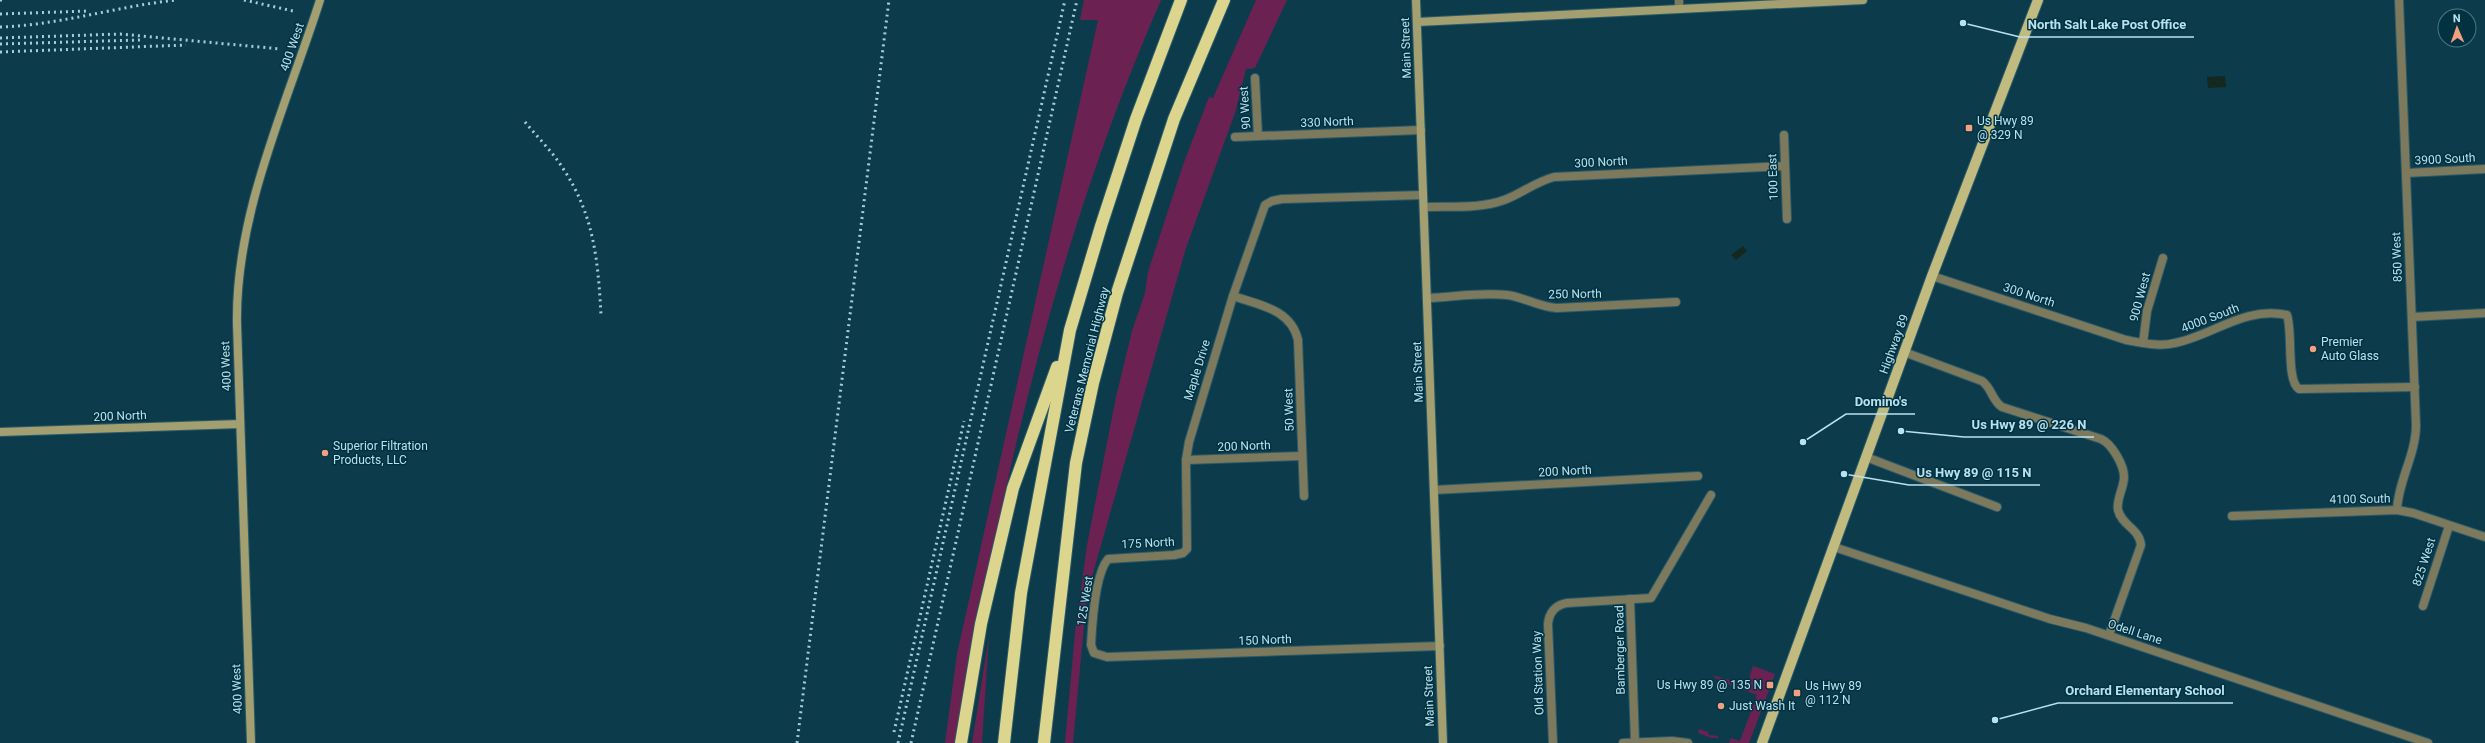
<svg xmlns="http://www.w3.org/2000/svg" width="2485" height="743" font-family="Roboto,sans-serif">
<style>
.green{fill:#6c2153}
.water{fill:#14281f}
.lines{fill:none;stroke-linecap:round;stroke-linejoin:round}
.street-casing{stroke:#2b5a69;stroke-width:10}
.secondary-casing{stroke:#2b5a69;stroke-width:10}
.primary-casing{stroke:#2b5a69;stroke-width:12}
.highway-casing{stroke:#2b5a69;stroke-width:14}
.street{stroke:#7c795d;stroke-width:8}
.secondary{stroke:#a39f71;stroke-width:8}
.primary{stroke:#c1bb80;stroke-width:10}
.highway{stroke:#dcd58d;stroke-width:12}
.rail{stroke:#a5cddc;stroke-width:3;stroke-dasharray:2 4;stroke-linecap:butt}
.poi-dot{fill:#f2a07f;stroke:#003240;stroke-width:1.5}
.labels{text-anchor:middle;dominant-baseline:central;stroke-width:3;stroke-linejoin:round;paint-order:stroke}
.street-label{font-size:12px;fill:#bae1f0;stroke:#003240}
.poi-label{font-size:12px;fill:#bae1f0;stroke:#003240;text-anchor:start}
.leader{fill:none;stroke:#bae1f0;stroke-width:1.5}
.callout-dot{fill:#bae1f0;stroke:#003240;stroke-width:1.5}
.callout-label{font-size:13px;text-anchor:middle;font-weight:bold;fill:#bae1f0;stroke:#003240;stroke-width:3;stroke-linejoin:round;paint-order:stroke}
</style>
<rect width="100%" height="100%" fill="#0c3c4b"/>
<!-- green -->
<g class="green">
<path d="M1084,0H1161C1084,176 1032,360 993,548C979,612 970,678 959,743H945L957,654L1098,20H1080Z"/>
<path d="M1256,0H1287L1255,68L1246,69L1235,113L1186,248L1087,594L1073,743H1065L1075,632L1087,545L1116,397L1132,331L1145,293L1148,272L1183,165L1209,97L1213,98Z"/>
<path d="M989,636L982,743H972Z"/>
<path d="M1753,666L1775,674L1749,743H1729L1731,738L1740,741L1757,695L1720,681L1712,675L1747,685Z"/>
<path d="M1699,729L1708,732L1709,735L1718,736V738H1712L1698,733Z"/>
</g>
<!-- water -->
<g class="water">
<path d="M2225,76L2226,87L2208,88L2207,77Z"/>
<path d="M1743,246L1747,251L1736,260L1731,255Z"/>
</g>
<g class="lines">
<!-- street casing -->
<g class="street-casing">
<g id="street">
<path d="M1679,0V9"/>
<path d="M1255,78L1258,136"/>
<path d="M1784,135L1787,219"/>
<path d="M1235,137L1421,130"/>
<path d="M2406,173L2485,169"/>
<path d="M1423,195L1282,199L1272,201L1265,205L1233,296L1189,442L1186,460L1187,549L1183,553L1174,555L1108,559C1095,574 1092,625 1091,645L1094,653L1107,657L1440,646"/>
<path d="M1424,207C1449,206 1480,209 1504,200C1521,194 1535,182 1554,177L1785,166"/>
<path d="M1932,276L2126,340C2142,343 2159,347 2175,343C2214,335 2244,306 2287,315C2293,332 2286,381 2299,389L2415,387"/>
<path d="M1233,296C1259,305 1291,309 1298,340L1304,496"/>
<path d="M1427,298C1453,297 1481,292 1507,295C1524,297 1539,307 1557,308L1676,302"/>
<path d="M2412,317L2485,313"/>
<path d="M2143,343L2147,311L2163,258"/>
<path d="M1904,352L1982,381C1992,388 1992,401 2002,407L2101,439C2112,444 2124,465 2124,477C2124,488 2116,499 2118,510C2122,526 2139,528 2141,545L2109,635"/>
<path d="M1866,457L1997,507"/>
<path d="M1186,460L1302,456"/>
<path d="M1434,490L1698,476"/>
<path d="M2397,510C2398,481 2416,455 2416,425L2399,0"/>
<path d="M2232,516L2397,510L2413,513L2485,537"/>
<path d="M1834,547L2050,619L2086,628L2428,743"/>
<path d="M1630,599L1635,742"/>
<path d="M2423,606L2449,526"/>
<path d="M1553,743L1548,624C1549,613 1555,605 1567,603L1651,598L1711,495"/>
<path d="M1623,743L1672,741L1688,743"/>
</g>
</g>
<!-- secondary casing -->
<g class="secondary-casing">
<g id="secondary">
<path d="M1416,0L1443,743"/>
<path d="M1417,22L1863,0"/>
<path d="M0,432L240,424"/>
<path d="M251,743L237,324C235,213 287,104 320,0"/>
</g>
</g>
<!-- primary casing -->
<g class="primary-casing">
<path id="primary" d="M1762,743L1932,276L2038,0"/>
</g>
<!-- highway casing -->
<g class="highway-casing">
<g id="highway">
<path d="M961,743L981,624L1013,488L1057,367"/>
<path d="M1004,743L1021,593L1070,330L1101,226L1136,119L1181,0"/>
<path d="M1044,743L1076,463L1093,383L1117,293L1174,119L1224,0"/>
</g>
</g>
<!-- street -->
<use href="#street" class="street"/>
<!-- secondary -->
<use href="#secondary" class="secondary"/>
<!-- primary -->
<use href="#primary" class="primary"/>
<!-- highway -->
<use href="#highway" class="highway"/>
<!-- rail -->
<g class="rail">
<path d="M0,0H3"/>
<path d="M244,0L293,11"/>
<path d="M0,14L88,11"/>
<path d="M0,27C60,25 118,6 177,0"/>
<path d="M0,38L120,34L281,49"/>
<path d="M0,44L140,40"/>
<path d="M0,52L186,45"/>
<path d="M525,122C537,137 552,151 562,167C594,214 598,260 601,315"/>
<path d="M894,732L964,421"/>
<path d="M797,743L889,0"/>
<path d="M898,743L1065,0"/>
<path d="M911,743L1077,0"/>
</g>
</g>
<!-- markers -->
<g class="poi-dot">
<rect x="1965" y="124" width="8" height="8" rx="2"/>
<circle cx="2313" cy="349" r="4"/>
<circle cx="325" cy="453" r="4"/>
<rect x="1766" y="681" width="8" height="8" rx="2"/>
<rect x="1793" y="689" width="8" height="8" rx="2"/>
<circle cx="1721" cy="706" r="4"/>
</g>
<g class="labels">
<!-- street labels -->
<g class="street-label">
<text transform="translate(292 47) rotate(-71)">400 West</text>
<text transform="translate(1406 48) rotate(-92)">Main Street</text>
<text transform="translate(1245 108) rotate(-94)">90 West</text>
<text transform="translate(1327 122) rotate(-2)">330 North</text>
<text transform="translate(2445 159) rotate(-3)">3900 South</text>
<text transform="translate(1601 162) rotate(-3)">300 North</text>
<text transform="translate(1773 177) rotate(-92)">100 East</text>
<text transform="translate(2397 257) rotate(-92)">850 West</text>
<text transform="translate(1575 294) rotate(-1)">250 North</text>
<text transform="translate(2029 295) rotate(18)">300 North</text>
<text transform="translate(2140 297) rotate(-75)">900 West</text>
<text transform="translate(2210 318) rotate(-21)">4000 South</text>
<text transform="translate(1894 344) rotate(-70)">Highway 89</text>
<text transform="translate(1087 360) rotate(-76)">Veterans Memorial Highway</text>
<text transform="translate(226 366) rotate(-92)">400 West</text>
<text transform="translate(1197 370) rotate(-73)">Maple Drive</text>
<text transform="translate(1418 372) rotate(-92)">Main Street</text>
<text transform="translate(1289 410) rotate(-92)">50 West</text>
<text transform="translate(120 416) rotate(-2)">200 North</text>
<text transform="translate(1244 446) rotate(-2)">200 North</text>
<text transform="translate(1565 471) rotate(-3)">200 North</text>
<text transform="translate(2360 499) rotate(-1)">4100 South</text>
<text transform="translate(1148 543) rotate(-3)">175 North</text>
<text transform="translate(2424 562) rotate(-72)">825 West</text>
<text transform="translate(1085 601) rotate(-81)">125 West</text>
<text transform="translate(2135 632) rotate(18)">Odell Lane</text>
<text transform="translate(1265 640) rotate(-2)">150 North</text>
<text transform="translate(1620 650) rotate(-91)">Bamberger Road</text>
<text transform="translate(1538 673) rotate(-92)">Old Station Way</text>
<text transform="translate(237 689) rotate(-92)">400 West</text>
<text transform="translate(1429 696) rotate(-92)">Main Street</text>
</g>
<!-- poi labels -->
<g class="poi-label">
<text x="1977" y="121">Us Hwy 89<tspan x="1977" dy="14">@ 329 N</tspan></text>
<text x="2321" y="342">Premier<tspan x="2321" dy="14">Auto Glass</tspan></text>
<text x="333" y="446">Superior Filtration<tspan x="333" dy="14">Products, LLC</tspan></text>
<text x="1762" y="685" text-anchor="end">Us Hwy 89 @ 135 N</text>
<text x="1805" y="686">Us Hwy 89<tspan x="1805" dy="14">@ 112 N</tspan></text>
<text x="1729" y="706">Just Wash It</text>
</g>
</g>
<!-- callouts -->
<path class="leader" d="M1963 23L2020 37H2194M1803 442L1846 414H1915M1901 431L1964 437H2094M1844 474L1909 485H2040M1995 720L2058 703H2233"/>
<g class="callout-dot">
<circle cx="1963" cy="23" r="4"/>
<circle cx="1803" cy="442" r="4"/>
<circle cx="1901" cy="431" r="4"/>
<circle cx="1844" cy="474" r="4"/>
<circle cx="1995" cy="720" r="4"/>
</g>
<g class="callout-label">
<text x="2107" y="29">North Salt Lake Post Office</text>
<text x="1881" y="406">Domino's</text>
<text x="2029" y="429">Us Hwy 89 @ 226 N</text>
<text x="1974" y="477">Us Hwy 89 @ 115 N</text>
<text x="2145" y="695">Orchard Elementary School</text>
</g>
<!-- north arrow -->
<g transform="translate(2457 28) rotate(358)"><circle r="19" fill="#003240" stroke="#4a7886"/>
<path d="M0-3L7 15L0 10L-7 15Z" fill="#f2a07f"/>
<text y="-6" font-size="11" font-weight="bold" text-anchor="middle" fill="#bae1f0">N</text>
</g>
</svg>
